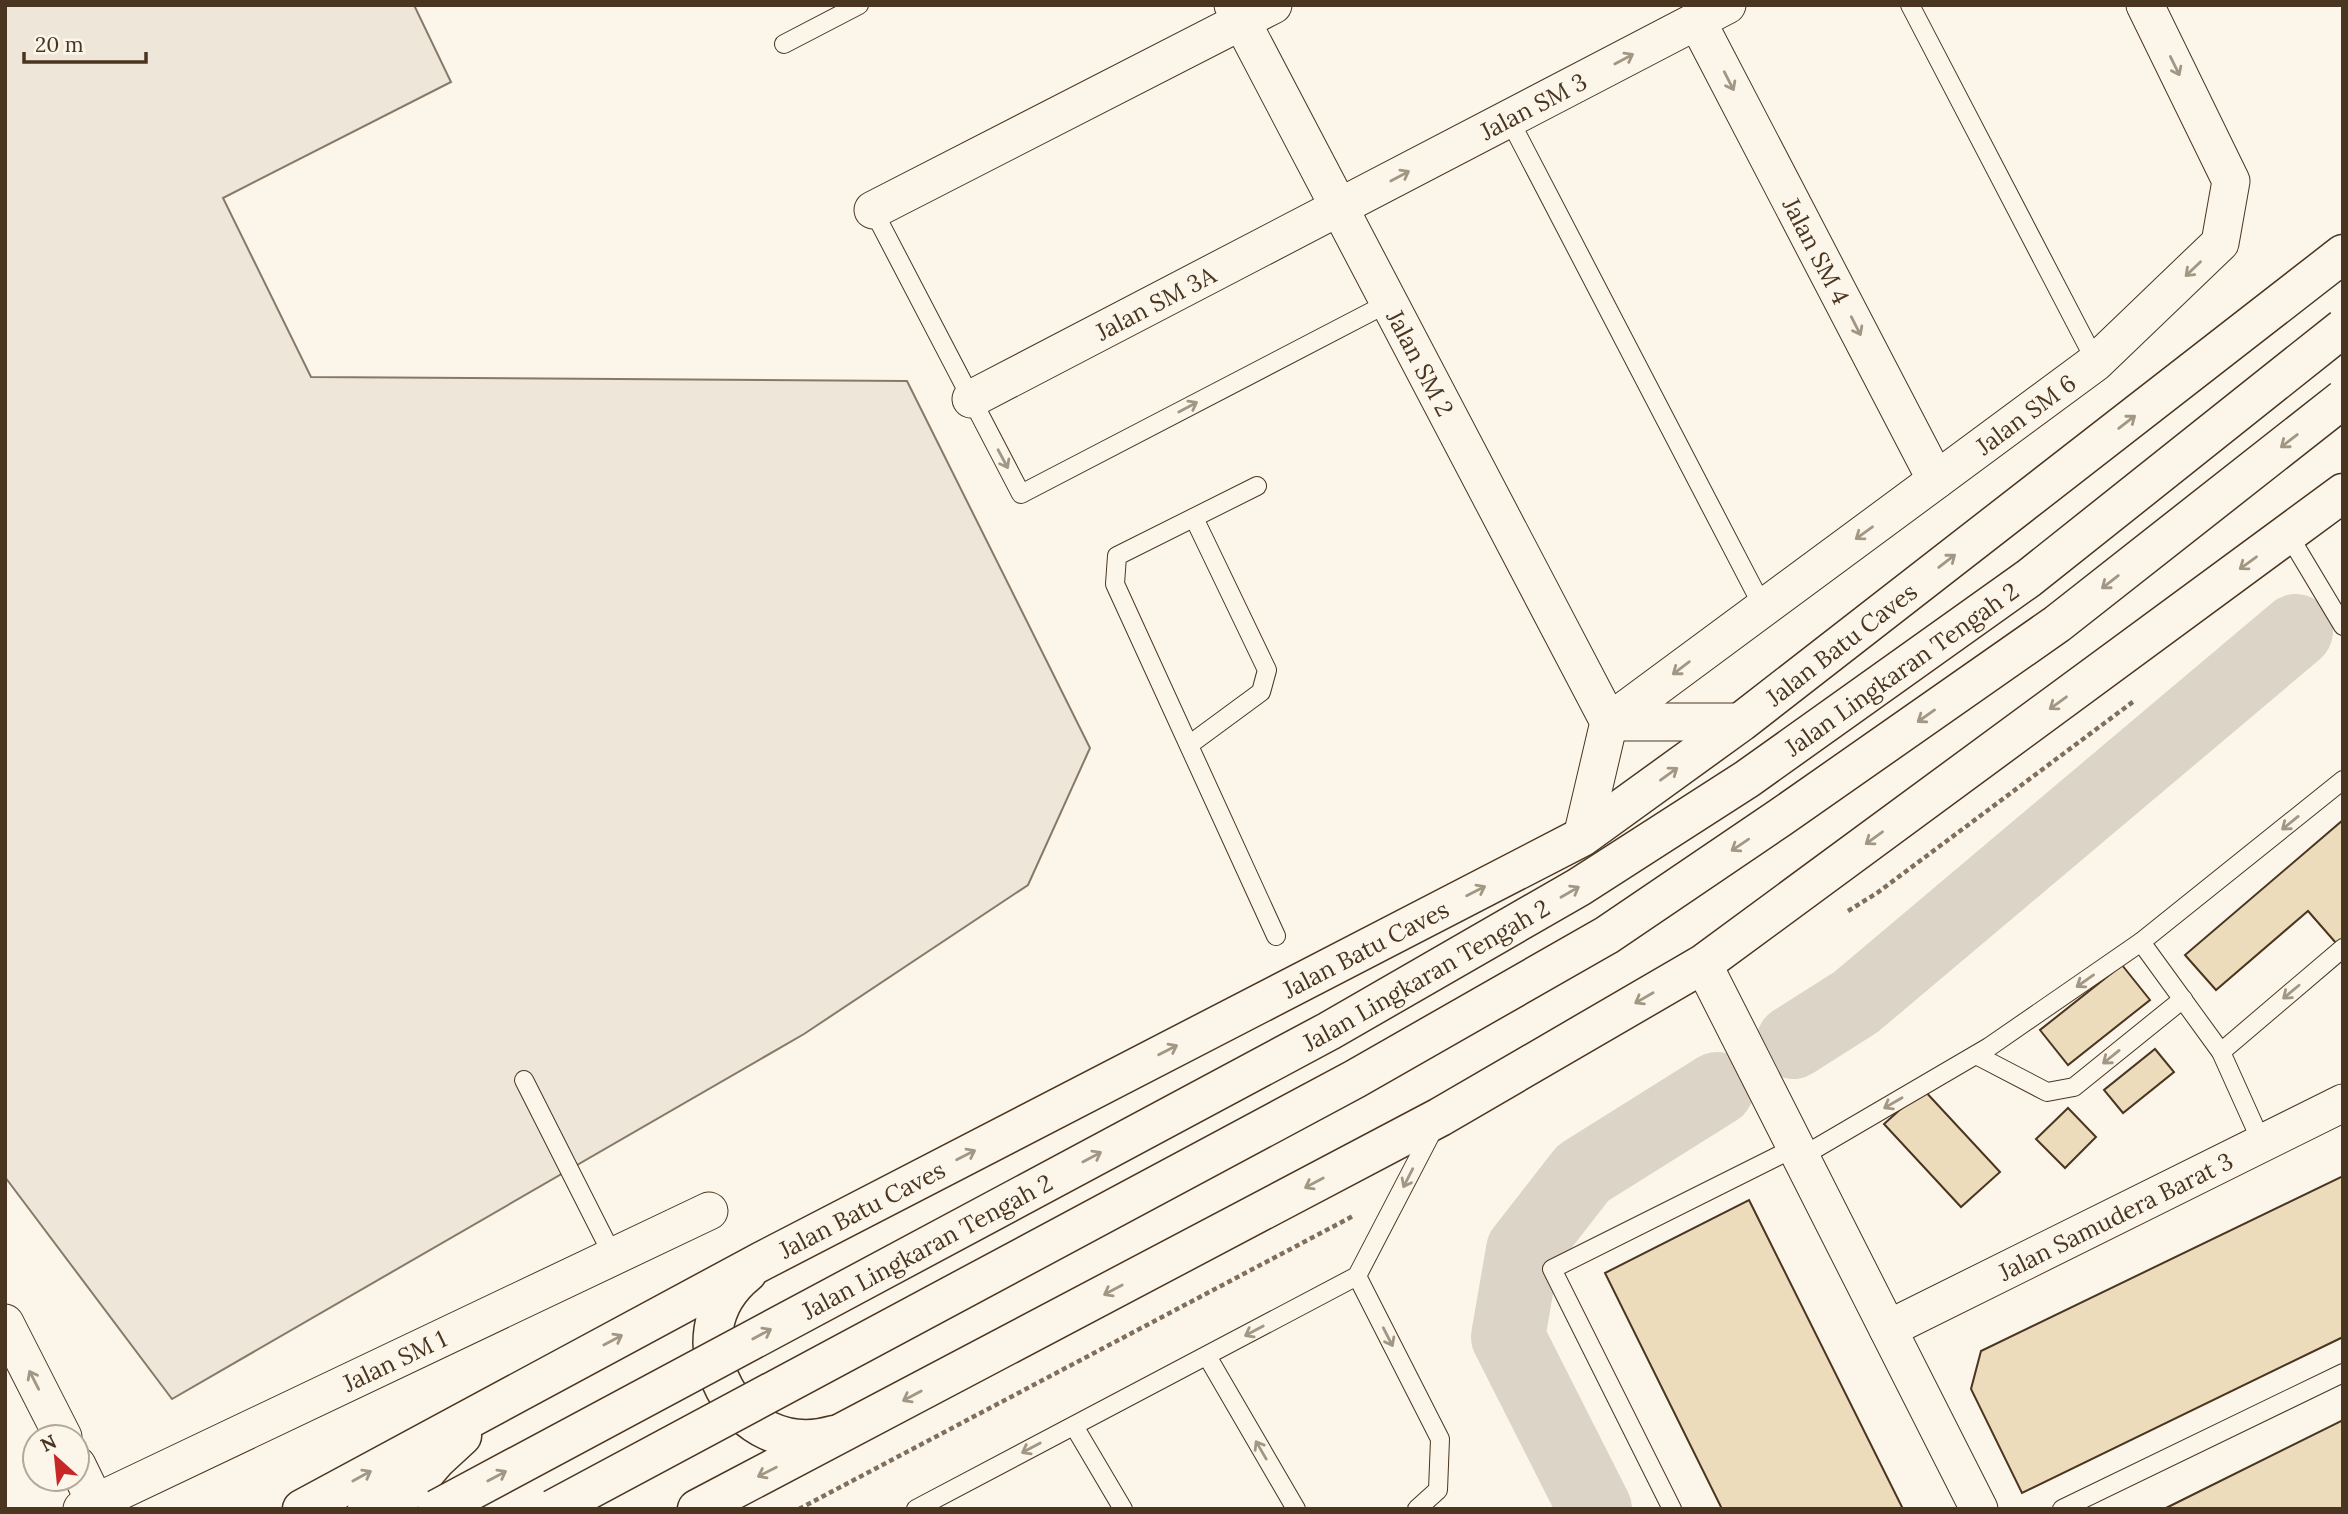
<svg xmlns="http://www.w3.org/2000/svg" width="2348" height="1514" font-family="Lora,serif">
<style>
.green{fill:#ede6d9;stroke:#887966;stroke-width:2}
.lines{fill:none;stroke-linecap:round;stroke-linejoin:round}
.river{stroke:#dcd4c6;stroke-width:74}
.building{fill:#ecdcbc;stroke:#4a3520;stroke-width:2}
.service-casing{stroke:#4a3520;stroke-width:20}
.minor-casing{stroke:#4a3520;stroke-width:39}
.primary-casing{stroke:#4a3520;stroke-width:41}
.path{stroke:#7f6f5c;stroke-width:4.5;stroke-dasharray:5 3.5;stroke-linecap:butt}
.service{stroke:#fbf6e9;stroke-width:18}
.minor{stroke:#fbf6e9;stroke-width:37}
.primary{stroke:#fbf6e9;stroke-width:38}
.trunk-bridge-casing{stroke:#4a3520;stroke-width:41;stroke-linecap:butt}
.trunk-bridge{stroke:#fbf6e9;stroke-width:38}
.oneway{stroke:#a29684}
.labels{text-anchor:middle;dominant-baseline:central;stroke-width:5;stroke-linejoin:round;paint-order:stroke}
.street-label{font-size:24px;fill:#4a3520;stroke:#fbf6e9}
</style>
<rect width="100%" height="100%" fill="#fbf6e9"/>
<!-- green -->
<path class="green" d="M5,5H414L451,82L223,198L311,377L907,381L1090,748L1028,885L804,1034L172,1399L5,1177Z"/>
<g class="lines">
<!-- river -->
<g class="river">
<path d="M1793,1042L1856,1002L2296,631"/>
<path d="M1595,1509L1508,1337L1523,1250L1583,1173L1717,1089"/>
</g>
</g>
<!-- building -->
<g class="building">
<path d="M2343,820V951L2308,911L2216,990L2185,955Z"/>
<path d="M2122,965L2150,1000L2068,1065L2040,1030Z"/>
<path d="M2155,1049L2174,1072L2123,1113L2104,1090Z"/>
<path d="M1923,1089L2000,1172L1961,1207L1884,1124Z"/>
<path d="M2068,1108L2096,1137L2065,1168L2036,1139Z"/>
<path d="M2343,1176V1337L2022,1493L1971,1389L1981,1351Z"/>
<path d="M1749,1200L1903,1509H1722L1605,1273Z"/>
<path d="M2343,1420V1509H2164Z"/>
</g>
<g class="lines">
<!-- service casing -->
<g class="service-casing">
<g id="service">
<path d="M1910,5L2096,362"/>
<path d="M784,44L859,5"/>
<path d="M1509,119L1763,607"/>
<path d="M873,210L1021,494L1390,302"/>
<path d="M1257,486L1117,556L1115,584L1276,936"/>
<path d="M2288,534L2343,626"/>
<path d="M1189,745L1261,692L1267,670L1194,518"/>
<path d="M2141,942L2221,1052L2262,1143"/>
<path d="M2221,1052L2343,948"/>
<path d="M1976,1055L2047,1092L2074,1087L2183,999"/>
<path d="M524,1080L614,1258"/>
<path d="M1801,1157L1989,1047L2141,942L2343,780"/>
<path d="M1357,1276L1440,1439L1438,1490L1417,1509"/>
<path d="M1207,1356L1296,1509"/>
<path d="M1074,1426L1123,1509"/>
<path d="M916,1509L1357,1276L1435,1126"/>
<path d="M1672,1509L1552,1269L1796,1147"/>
<path d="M2062,1509L2343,1373"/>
</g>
</g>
<!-- minor casing -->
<g class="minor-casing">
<g id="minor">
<path id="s1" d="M1233,5L1609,722L1582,837"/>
<path id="s2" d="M1697,21L1936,480"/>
<path d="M873,210L1273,5"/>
<path id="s3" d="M971,399L1727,5"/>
<path id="s4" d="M1609,722L2096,362L2220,243L2231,181L2145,5"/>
<path d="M1609,722H1741"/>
<path d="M1703,964L1979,1509"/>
<path d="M5,1323L63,1437"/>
<path id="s5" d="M1888,1329L2343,1103"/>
<path d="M77,1465L95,1502"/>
<path id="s6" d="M82,1509L709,1211"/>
</g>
</g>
<!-- primary casing -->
<g class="primary-casing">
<g id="primary">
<path d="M747,1273C668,1336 737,1464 834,1435"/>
<path id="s7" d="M302,1509L762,1261L1582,837L1741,722L2343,254"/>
<path d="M367,1509L411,1489L436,1460L462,1436"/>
<path d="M697,1509L1440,1117L1703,964L2343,493"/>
</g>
</g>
<!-- path -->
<g class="path">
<path d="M1848,911L1877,893L2134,701"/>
<path d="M799,1509L1355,1215"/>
</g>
<!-- service -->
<use href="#service" class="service"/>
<!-- minor -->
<use href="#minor" class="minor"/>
<!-- primary -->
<use href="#primary" class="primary"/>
<!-- trunk-bridge casing -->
<g class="trunk-bridge-casing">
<g id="trunk-bridge">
<path id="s8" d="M437,1509L1329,1031L1579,887L1747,779L2029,578L2343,328"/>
<path d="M553,1509L1355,1079L1607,935L1781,817L2057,624L2343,399"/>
</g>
</g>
<!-- trunk-bridge -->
<use href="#trunk-bridge" class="trunk-bridge"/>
</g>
<!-- one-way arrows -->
<defs><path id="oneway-shaft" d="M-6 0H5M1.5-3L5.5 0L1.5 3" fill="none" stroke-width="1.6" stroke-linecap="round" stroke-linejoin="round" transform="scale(1.75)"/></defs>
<g class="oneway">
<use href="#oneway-shaft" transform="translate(1624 59) rotate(-28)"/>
<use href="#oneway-shaft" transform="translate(2175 66) rotate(64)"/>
<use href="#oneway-shaft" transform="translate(1729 81) rotate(63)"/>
<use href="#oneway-shaft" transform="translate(1400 176) rotate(-28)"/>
<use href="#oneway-shaft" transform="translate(2193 269) rotate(136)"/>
<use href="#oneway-shaft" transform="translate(1856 326) rotate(63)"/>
<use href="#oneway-shaft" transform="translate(1188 407) rotate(-28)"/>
<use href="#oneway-shaft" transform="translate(2127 422) rotate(-38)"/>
<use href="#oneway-shaft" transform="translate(2289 441) rotate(142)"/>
<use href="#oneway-shaft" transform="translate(1003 459) rotate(62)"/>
<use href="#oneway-shaft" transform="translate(1864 533) rotate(144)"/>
<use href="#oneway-shaft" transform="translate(1947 561) rotate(-38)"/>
<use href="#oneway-shaft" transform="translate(2248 563) rotate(144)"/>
<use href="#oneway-shaft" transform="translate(2110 582) rotate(142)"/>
<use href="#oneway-shaft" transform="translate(1681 668) rotate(143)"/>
<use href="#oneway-shaft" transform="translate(2058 703) rotate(144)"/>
<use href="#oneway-shaft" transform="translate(1926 716) rotate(145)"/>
<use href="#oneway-shaft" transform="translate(1669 774) rotate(-36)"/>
<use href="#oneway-shaft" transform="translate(2290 823) rotate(141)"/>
<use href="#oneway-shaft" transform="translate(1874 838) rotate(144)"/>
<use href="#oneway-shaft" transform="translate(1740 845) rotate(146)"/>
<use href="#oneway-shaft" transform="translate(1476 891) rotate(-27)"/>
<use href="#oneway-shaft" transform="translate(1570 892) rotate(-30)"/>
<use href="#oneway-shaft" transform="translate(2085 981) rotate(145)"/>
<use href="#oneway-shaft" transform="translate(2291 992) rotate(140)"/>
<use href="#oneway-shaft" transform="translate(1644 998) rotate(150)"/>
<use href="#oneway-shaft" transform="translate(1168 1050) rotate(-27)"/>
<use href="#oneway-shaft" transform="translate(2111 1057) rotate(141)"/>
<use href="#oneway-shaft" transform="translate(1893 1103) rotate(150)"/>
<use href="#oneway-shaft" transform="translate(966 1155) rotate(-27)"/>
<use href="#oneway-shaft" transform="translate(1092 1157) rotate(-28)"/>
<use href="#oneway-shaft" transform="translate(1408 1178) rotate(117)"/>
<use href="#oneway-shaft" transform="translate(1314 1183) rotate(152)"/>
<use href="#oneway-shaft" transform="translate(1113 1290) rotate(152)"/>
<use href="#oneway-shaft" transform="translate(1254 1331) rotate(152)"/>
<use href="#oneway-shaft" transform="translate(762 1334) rotate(-28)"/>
<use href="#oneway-shaft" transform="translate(1388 1337) rotate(63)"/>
<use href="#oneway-shaft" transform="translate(613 1340) rotate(-28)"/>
<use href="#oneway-shaft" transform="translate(34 1380) rotate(-117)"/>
<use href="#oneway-shaft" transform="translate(912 1396) rotate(152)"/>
<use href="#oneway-shaft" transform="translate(1031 1448) rotate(152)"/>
<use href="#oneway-shaft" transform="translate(1261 1450) rotate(-120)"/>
<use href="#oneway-shaft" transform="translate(767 1472) rotate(153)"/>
<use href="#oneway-shaft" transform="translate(362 1476) rotate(-29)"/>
<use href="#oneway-shaft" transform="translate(497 1476) rotate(-28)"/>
</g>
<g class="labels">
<!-- street labels -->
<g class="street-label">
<text stroke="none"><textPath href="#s3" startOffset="634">Jalan SM 3</textPath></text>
<text stroke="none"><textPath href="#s2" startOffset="259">Jalan SM 4</textPath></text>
<text stroke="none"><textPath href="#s3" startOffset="208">Jalan SM 3A</textPath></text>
<text stroke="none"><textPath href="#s1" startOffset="404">Jalan SM 2</textPath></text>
<text stroke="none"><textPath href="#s4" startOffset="518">Jalan SM 6</textPath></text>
<text stroke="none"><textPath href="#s7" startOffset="1769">Jalan Batu Caves</textPath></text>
<text stroke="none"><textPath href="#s8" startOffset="1690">Jalan Lingkaran Tengah 2</textPath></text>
<text stroke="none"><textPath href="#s7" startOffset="1202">Jalan Batu Caves</textPath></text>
<text stroke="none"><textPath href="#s8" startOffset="1124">Jalan Lingkaran Tengah 2</textPath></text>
<text stroke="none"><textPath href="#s7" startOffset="635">Jalan Batu Caves</textPath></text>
<text stroke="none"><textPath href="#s5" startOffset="254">Jalan Samudera Barat 3</textPath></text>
<text stroke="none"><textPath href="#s8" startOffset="556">Jalan Lingkaran Tengah 2</textPath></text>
<text stroke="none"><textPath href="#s6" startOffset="346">Jalan SM 1</textPath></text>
</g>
</g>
<!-- border -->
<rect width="2348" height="1514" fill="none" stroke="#4a3520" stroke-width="14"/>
<!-- north arrow -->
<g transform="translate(56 1458) rotate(333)"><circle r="33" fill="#fbf6e9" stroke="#b4a999" stroke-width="2"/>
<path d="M0-5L12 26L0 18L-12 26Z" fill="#c62828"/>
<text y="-10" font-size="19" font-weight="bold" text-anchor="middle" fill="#4a3520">N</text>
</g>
<!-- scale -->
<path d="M24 52v10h122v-10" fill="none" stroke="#4a3520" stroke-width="3.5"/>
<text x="35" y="52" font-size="21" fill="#4a3520" stroke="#fbf6e9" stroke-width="5" paint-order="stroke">20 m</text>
</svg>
